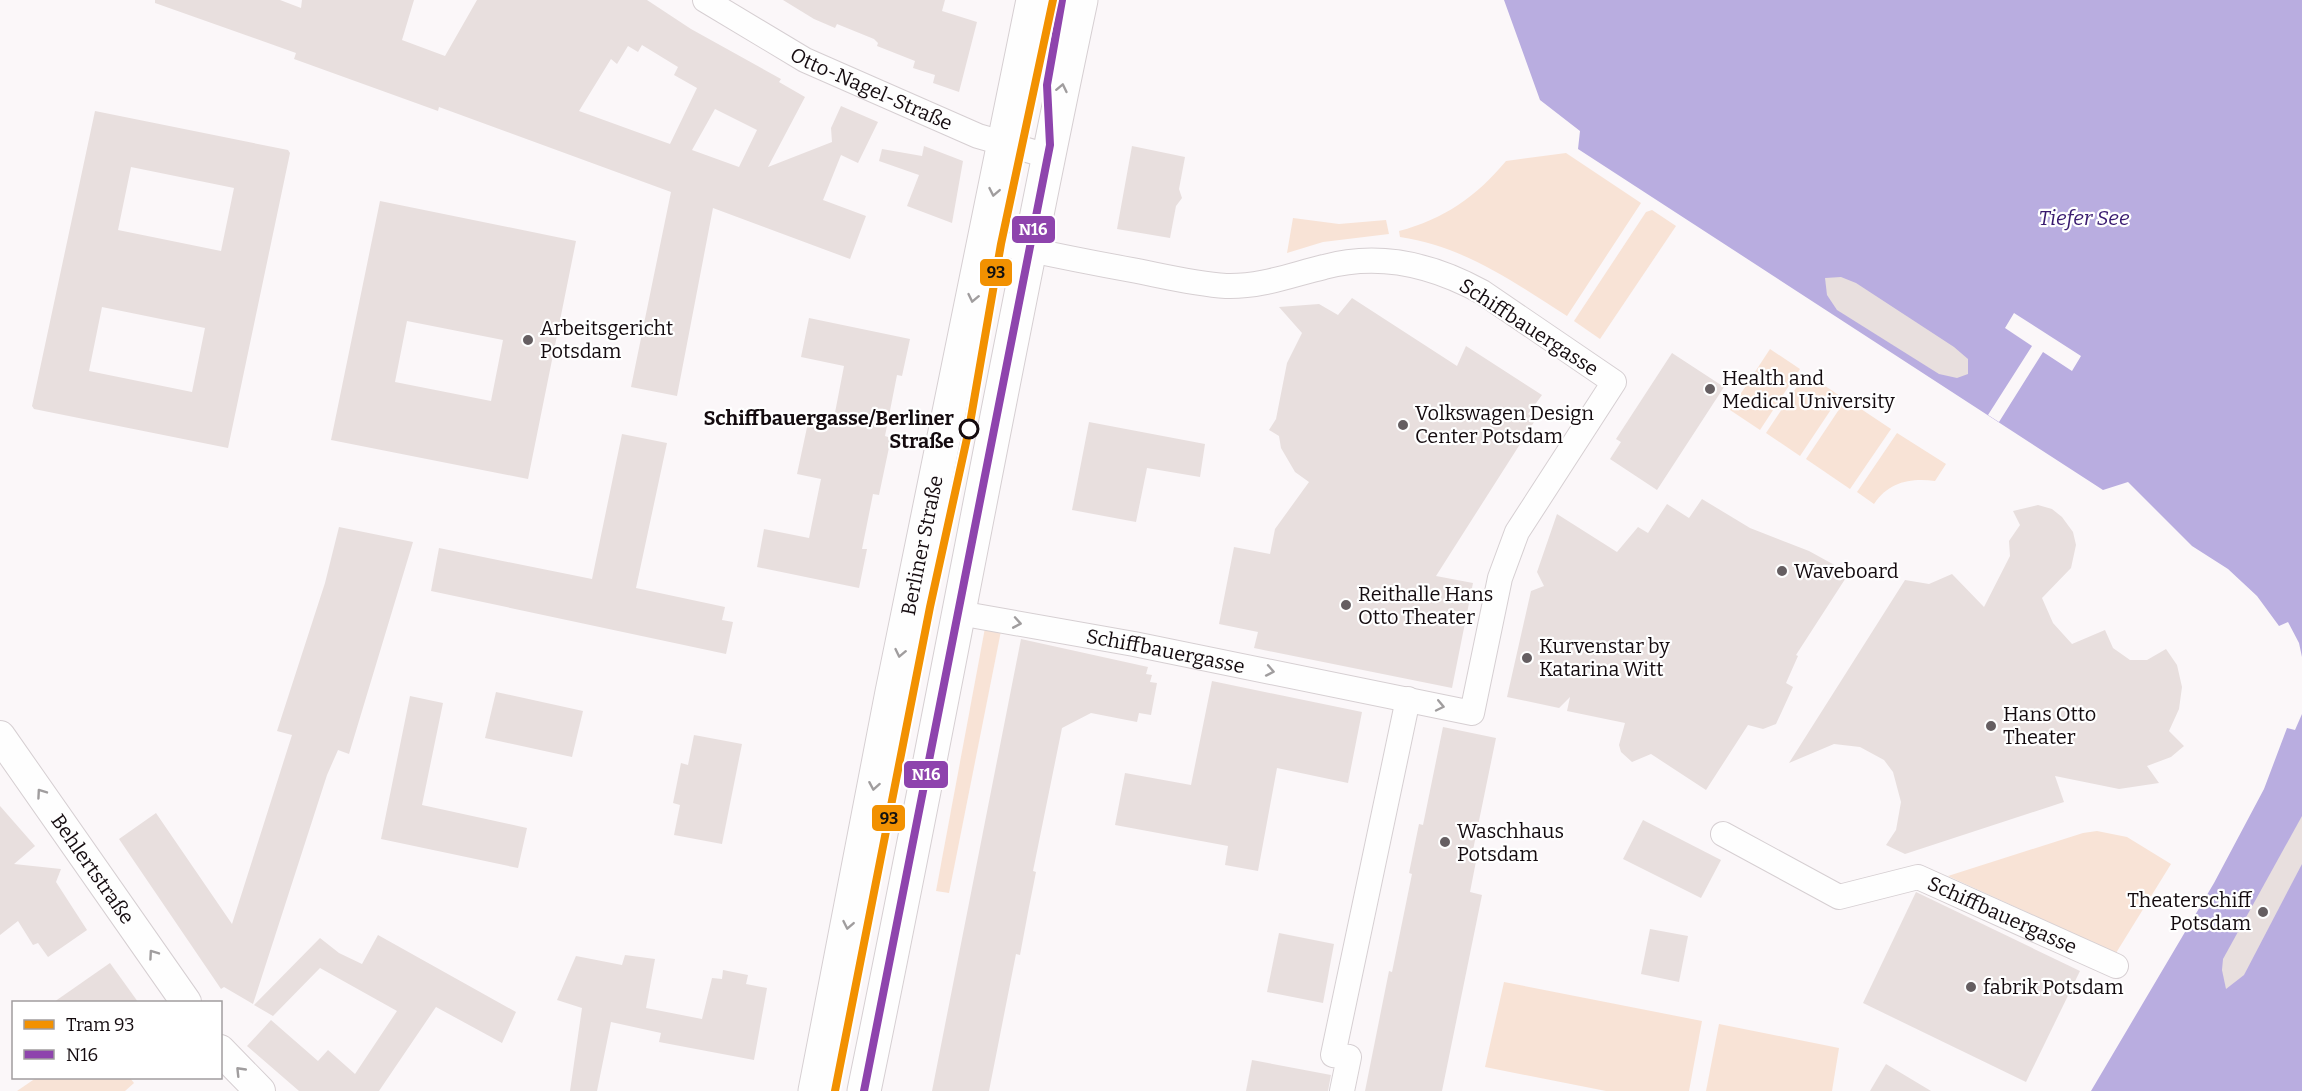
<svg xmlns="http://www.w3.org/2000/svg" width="2302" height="1091" font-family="Bitter,serif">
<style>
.green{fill:#f8e3d6}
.water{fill:#b9ade0}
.pier{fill:#fbf7f9}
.building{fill:#e8dfde;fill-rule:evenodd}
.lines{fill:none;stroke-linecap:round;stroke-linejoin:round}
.minor-casing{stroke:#d6cfd2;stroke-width:26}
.tertiary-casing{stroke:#d6cfd2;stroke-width:32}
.primary-casing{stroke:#d6cfd2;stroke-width:35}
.minor{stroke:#fefefe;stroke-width:24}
.tertiary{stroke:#fefefe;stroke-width:30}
.primary{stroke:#fefefe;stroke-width:33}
.bus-1-casing{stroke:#fff;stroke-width:12}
.bus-1{stroke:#8e44ad;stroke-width:8}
.tram-1-casing{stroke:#fff;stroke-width:12}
.tram-1{stroke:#f29101;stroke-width:8}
.oneway{stroke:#a09d9e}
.poi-dot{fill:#655e61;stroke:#fff;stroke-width:2}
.stop-dot{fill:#fff;stroke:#140b0f;stroke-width:3}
.labels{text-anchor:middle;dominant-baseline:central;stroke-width:4.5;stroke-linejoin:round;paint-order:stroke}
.street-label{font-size:20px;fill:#140b0f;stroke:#fff}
.poi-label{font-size:20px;fill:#140b0f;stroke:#fff;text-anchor:start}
.stop-label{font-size:20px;font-weight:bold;fill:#140b0f;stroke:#fff;text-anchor:end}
.water-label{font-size:21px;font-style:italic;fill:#391a6f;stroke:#fff}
.line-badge{stroke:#fff;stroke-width:2}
.badge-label{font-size:16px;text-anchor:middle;font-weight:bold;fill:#fff}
.pale-badge-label{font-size:16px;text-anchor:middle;font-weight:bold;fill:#111}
</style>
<rect width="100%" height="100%" fill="#fbf7f9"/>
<!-- green -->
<g class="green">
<path d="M1566,153L1641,203L1567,316C1512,281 1465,247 1400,237L1399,231C1444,219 1476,197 1506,161Z"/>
<path d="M1652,210L1676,226L1600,339L1574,321L1646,212Z"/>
<path d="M1293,218L1339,224L1386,220L1389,234L1323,242L1287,253Z"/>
<path d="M1770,349L1800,369L1760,430L1730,410Z"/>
<path d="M1806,373L1840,396L1800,456L1766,433Z"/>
<path d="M1846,399L1891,429L1850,489L1806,459Z"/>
<path d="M1897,433L1946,464L1935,481C1910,478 1889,482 1874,504L1857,492Z"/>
<path d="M985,628L1001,631L949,893L936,891Z"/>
<path d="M2097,831L2127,837L2171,864L2116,953L1948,876L2083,833Z"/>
<path d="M1504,982L1702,1021L1689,1091H1606L1485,1067Z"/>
<path d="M1719,1024L1839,1048L1832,1091H1706Z"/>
<path d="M36,1078H130L134,1083L125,1091H17Z"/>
</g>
<!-- water -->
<g class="water">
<path d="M1504,0H2302V657L2299,643L2288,622L2279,626L2257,596L2228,569L2192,546L2128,482L2103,490L1578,149L1580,131L1540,100Z"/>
<path d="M2302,714V1091H2091L2214,883L2264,789L2287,728L2295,730Z"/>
</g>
<!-- pier -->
<path class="pier" d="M2014,313L2081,356L2072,371L2043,352L1999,422L1988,415L2032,346L2005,328Z"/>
<!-- building -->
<g class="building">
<path d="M155,0H280L301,8L302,0H414L402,40L445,56L477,0H647L691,29L781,79L779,82L805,97L768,167L832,142L831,128L841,106L878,122L858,163L841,155L823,200L866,216L850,259L713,208L677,396L631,387L671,192L439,107L438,111L294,59L296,53L155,3ZM642,45L678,67L674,75L697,88L670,144L579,111L611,59L617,64L628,46L638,52ZM715,109L757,130L739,167L692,150Z"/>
<path d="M783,0H945L942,11L977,22L959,92L933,83L935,75L913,68L915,61L877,46L878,43L874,39L837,24L835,28L814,19Z"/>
<path d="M95,111L288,150L290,153L228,448L34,409L32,406ZM131,167L234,188L221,251L118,230ZM102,307L205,328L192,392L89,371Z"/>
<path d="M924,146L963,161L952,223L907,206L919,175L879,161L882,149L922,156Z"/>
<path d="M1132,146L1185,157L1179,189L1182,198L1176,206L1170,238L1117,229Z"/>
<path d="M380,201L576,241L528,479L331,440ZM407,321L503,340L491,401L395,382Z"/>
<path d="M1841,277L1856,283L1954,347L1968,359V374L1957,378L1939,374L1837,310L1827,295L1825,278Z"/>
<path d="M1352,298L1457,366L1466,346L1542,395L1528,414L1536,419L1436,576L1473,583L1452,688L1254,648L1258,632L1219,624L1234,547L1270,554L1275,529L1309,482L1295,472L1281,448L1279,436L1269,430L1276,419L1287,363L1302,333L1279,307L1319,304L1338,315Z"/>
<path d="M809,318L910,339L902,376L897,375L885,436L891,438L879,495L873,494L862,549H867L859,588L757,567L764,529L809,538L821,479L797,474L809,418L833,423L844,366L801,357Z"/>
<path d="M1672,353L1724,387L1657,490L1610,459L1621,442L1616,439Z"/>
<path d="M1089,422L1205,444L1200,477L1147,468L1136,522L1072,510Z"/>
<path d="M622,434L667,443L636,588L725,607L722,620L733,622L726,654L431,591L439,548L592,579Z"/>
<path d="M1702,499L1750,528L1809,551L1849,573L1796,655L1798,656L1786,683L1793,687L1776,724L1763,729L1748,725L1706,790L1651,754L1632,762L1621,752L1619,745L1625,723L1567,711L1570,697L1559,708L1507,697L1531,591L1544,586L1537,572L1557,514L1617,552L1638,527L1648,533L1667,504L1689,518Z"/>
<path d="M2038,505L2052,509L2062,517L2073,532L2076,545L2071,568L2042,598L2053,623L2072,644L2105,630L2113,648L2130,660H2147L2166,649L2177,665L2182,687L2179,709L2169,731L2184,746L2171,757L2147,766L2159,783L2119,789L2055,776L2064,802L1905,854L1886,845L1896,830L1901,802L1893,772L1884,760L1860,747L1834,744L1789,763L1905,580L1929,584L1952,574L1984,607L2010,556L2009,541L2020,525L2013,511Z"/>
<path d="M339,527L413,542L349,754L338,750L327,775L253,1004L224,987L221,989L119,839L156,813L232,924L292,735L277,731L325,583Z"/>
<path d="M1021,639L1148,667L1146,674L1152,675L1150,682L1157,683L1151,715L1139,713L1137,722L1091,713L1062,728L1033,871L1036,872L1029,907L1020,955L1016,954L989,1091H932Z"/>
<path d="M1212,681L1362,712L1348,783L1277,768L1258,871L1225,865L1228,846L1115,825L1125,773L1191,785Z"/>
<path d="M496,692L583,711L572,757L485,738Z"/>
<path d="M410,696L443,703L422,805L527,828L518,868L381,839Z"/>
<path d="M1443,727L1496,738L1473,850L1478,851L1470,892L1482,895L1442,1091H1365L1389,971L1392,972L1412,874L1409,873L1419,824L1423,825Z"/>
<path d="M694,735L742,744L722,844L674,835L680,805L673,803L681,763L688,765Z"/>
<path d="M0,806L35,846L14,864L61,869L56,882L87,930L48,957L38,943L33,945L18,921L0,935Z"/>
<path d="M2302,816V864L2244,975L2226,989L2222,970L2223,959Z"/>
<path d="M1643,820L1721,860L1701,898L1623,859Z"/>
<path d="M1916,892L2080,971L2026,1082L1863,1003Z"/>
<path d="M1650,929L1688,936L1679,982L1641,974Z"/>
<path d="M1279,933L1334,944L1323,1003L1267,992Z"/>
<path d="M378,935L516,1012L502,1043L436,1007L379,1091H299L247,1046L271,1020L318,1061L328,1050L355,1074L397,1011L320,968L273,1016L254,1005L320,938L339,953L362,964Z"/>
<path d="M625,955L655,959L646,1008L702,1019L712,978L722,979L723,970L748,975L746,984L767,988L754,1060L659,1042L661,1033L611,1022L597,1091H570L582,1008L557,1000L576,956L622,965Z"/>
<path d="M110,963L138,1002H54Z"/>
<path d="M1252,1060L1331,1075L1328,1091H1246Z"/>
<path d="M1886,1064L1931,1091H1870Z"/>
</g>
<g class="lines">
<!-- minor casing -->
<g class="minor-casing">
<g id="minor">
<path id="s1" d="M705,0L805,60L978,136L1048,156"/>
<path id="s2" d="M959,613L1134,644L1472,713L1500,578L1517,532L1614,382L1482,292C1433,265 1379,252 1324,267C1291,275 1261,287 1226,286C1195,284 1163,276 1132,270C1083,261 1034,251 984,240"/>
<path id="s3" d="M1723,834L1839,897L1918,877L2116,966"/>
<path d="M1342,1091L1349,1057L1333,1055L1408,699"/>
</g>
</g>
<!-- tertiary casing -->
<g class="tertiary-casing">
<g id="tertiary">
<path id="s4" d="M0,736L186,1002"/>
<path d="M220,1050L260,1091"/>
</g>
</g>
<!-- primary casing -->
<g class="primary-casing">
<g id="primary">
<path id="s5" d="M815,1091L892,692L1033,0"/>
<path d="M864,1091C939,728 1004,363 1081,0"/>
</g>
</g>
<!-- minor -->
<use href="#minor" class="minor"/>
<!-- tertiary -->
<use href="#tertiary" class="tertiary"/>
<!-- primary -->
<use href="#primary" class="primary"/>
<!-- bus-1 casing -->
<g class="bus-1-casing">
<path id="bus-1" d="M864,1091L1050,145L1047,85L1062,0"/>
</g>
<!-- bus-1 -->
<use href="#bus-1" class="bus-1"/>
<!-- tram-1 casing -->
<g class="tram-1-casing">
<path id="tram-1" d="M835,1091L930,607L969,429L1001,244L1053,0"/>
</g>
<!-- tram-1 -->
<use href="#tram-1" class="tram-1"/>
</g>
<!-- one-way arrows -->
<defs><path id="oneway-chevron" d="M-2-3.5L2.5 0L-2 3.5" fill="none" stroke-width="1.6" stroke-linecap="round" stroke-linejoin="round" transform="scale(1.5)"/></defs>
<g class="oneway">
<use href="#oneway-chevron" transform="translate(1062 88) rotate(-78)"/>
<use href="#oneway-chevron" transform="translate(994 192) rotate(101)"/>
<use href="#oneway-chevron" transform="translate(973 298) rotate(102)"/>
<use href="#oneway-chevron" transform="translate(1017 623) rotate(10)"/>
<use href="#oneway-chevron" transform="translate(900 653) rotate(102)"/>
<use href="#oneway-chevron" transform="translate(1270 671) rotate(11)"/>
<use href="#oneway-chevron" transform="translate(1440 706) rotate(12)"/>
<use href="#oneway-chevron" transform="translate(874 786) rotate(100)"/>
<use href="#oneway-chevron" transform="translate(41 793) rotate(-125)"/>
<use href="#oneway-chevron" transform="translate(848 925) rotate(101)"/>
<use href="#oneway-chevron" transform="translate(153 954) rotate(-125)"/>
<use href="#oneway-chevron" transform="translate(240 1071) rotate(-134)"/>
</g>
<!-- markers -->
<g class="poi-dot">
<circle cx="528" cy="340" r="6"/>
<circle cx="1710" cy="389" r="6"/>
<circle cx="1403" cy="425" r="6"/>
<circle cx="1782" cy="571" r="6"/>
<circle cx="1346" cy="605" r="6"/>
<circle cx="1527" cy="658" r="6"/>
<circle cx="1991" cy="726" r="6"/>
<circle cx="1445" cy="842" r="6"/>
<circle cx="2263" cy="912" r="6"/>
<circle cx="1971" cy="987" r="6"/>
</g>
<circle class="stop-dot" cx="969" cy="429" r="9"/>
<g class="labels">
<!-- street labels -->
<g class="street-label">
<text stroke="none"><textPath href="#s1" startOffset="189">Otto-Nagel-Straße</textPath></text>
<text transform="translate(1529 327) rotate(33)">Schiffbauergasse</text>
<text stroke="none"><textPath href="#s5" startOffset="556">Berliner Straße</textPath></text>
<text stroke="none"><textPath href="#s2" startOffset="210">Schiffbauergasse</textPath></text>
<text stroke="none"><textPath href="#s4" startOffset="162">Behlertstraße</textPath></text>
<text stroke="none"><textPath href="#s3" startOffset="306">Schiffbauergasse</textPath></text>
</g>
<!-- poi labels -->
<g class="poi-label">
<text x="540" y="328">Arbeitsgericht<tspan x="540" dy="23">Potsdam</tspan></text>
<text x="1722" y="378">Health and<tspan x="1722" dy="23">Medical University</tspan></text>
<text x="1415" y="413">Volkswagen Design<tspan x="1415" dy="23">Center Potsdam</tspan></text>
<text x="1794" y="571">Waveboard</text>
<text x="1358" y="594">Reithalle Hans<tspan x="1358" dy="23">Otto Theater</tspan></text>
<text x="1539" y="646">Kurvenstar by<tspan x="1539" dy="23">Katarina Witt</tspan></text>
<text x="2003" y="714">Hans Otto<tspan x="2003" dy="23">Theater</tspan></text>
<text x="1457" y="831">Waschhaus<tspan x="1457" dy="23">Potsdam</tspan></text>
<text x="2251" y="900" text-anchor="end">Theaterschiff<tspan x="2251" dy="23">Potsdam</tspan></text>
<text x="1983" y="987">fabrik Potsdam</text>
</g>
<!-- stop labels -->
<g class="stop-label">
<text x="954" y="418">Schiffbauergasse/Berliner<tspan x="954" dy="23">Straße</tspan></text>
</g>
<!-- water labels -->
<g class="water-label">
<text x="2084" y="218">Tiefer See</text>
</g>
</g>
<g class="line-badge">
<rect x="1011" y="215" width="45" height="29" rx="6" fill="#8e44ad"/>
<rect x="979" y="258" width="34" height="29" rx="6" fill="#f29101"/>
<rect x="903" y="760" width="46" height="29" rx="6" fill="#8e44ad"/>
<rect x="871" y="804" width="35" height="28" rx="6" fill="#f29101"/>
</g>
<g class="badge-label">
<text x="1033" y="235">N16</text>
<text x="926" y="780">N16</text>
</g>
<g class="pale-badge-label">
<text x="996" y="278">93</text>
<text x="889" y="824">93</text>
</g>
<!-- legend -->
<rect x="12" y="1001" width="210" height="78" fill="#ffffff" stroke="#a19d9f" stroke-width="1.5"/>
<rect x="24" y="1020" width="30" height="9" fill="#f29101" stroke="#a19d9f" stroke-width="1.5"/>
<text x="66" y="1031" font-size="18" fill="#140b0f">Tram 93</text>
<rect x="24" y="1050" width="30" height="9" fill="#8e44ad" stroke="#a19d9f" stroke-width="1.5"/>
<text x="66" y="1061" font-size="18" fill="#140b0f">N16</text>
</svg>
